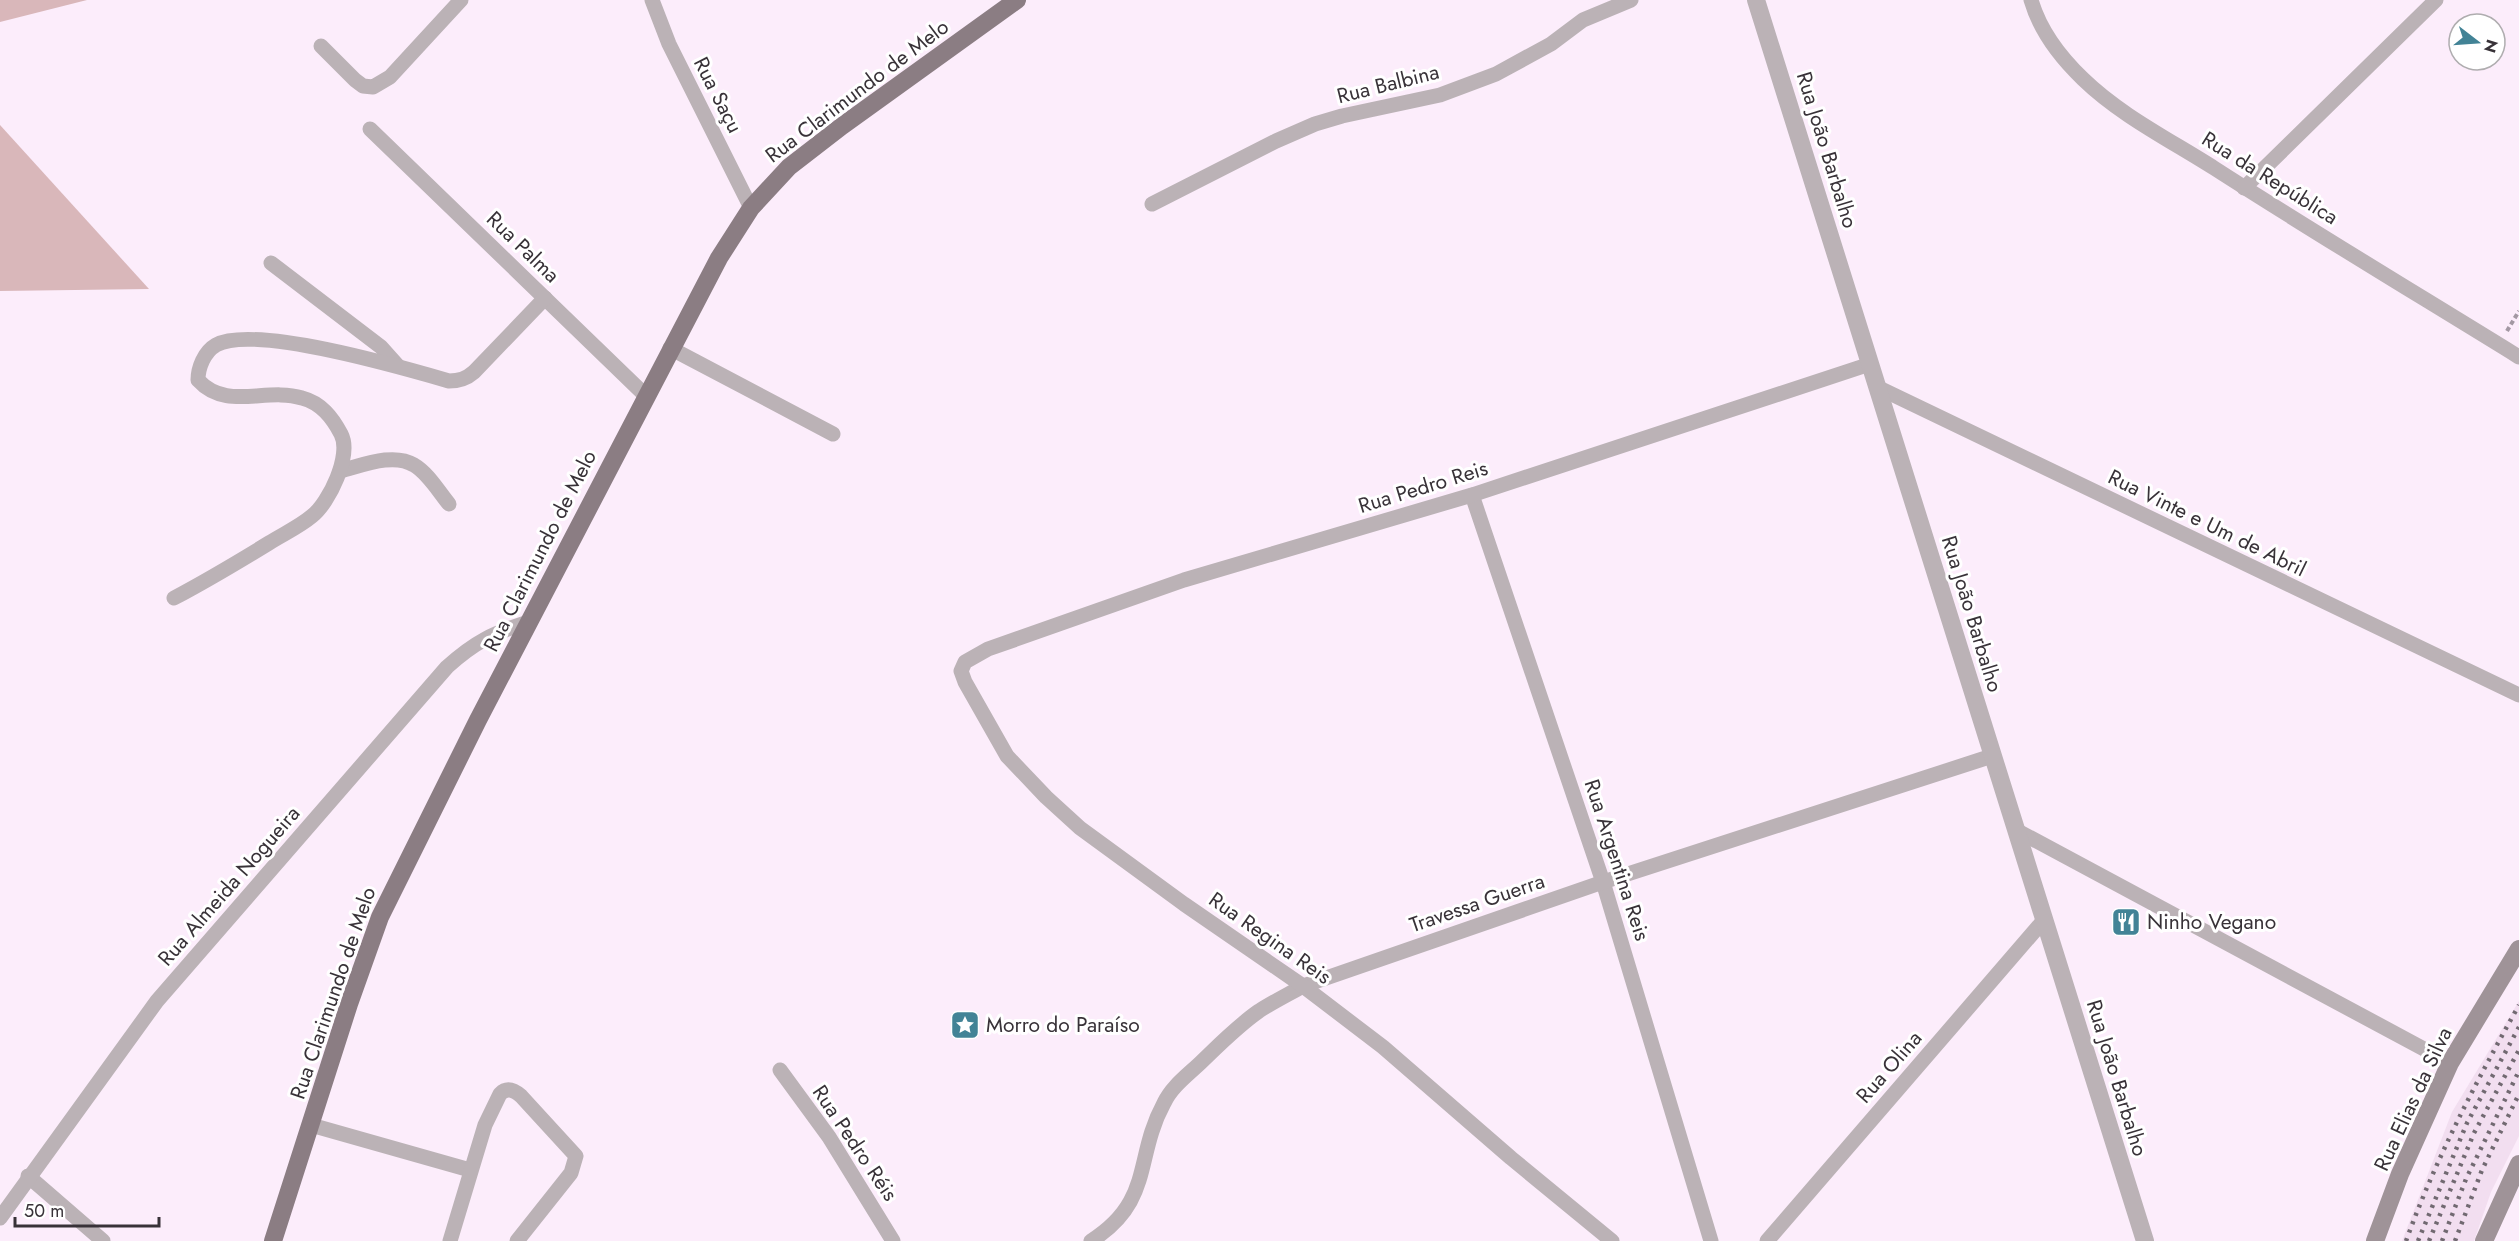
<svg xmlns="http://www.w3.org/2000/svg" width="2519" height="1241" font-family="Jost,sans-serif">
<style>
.built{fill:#f2def0}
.green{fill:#d9b7ba}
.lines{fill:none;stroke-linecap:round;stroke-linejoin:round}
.path{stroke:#a398a3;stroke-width:4;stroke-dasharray:4.5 3;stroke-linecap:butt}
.minor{stroke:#bbb2b6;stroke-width:15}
.tertiary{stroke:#bbb2b6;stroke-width:18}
.secondary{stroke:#9f9398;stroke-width:18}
.primary{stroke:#8b7d83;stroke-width:18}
.rail{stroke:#716971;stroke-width:4.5;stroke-dasharray:3 6;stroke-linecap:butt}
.labels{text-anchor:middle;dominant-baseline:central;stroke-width:6;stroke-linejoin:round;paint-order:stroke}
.street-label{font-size:21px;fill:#383238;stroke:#fff}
.poi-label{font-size:21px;fill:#383238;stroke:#fff;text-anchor:start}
</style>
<rect width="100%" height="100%" fill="#fcedfb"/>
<!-- built -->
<path class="built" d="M2519,1001V1136L2491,1192L2474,1241H2402L2452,1112Z"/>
<!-- green -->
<g class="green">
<path d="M0,0H87L0,22Z"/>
<path d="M0,125L149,289L0,291Z"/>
</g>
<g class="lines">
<!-- path -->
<path class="path" d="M2507,331L2519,311"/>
<!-- minor -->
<g class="minor">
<path d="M652,0L669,44L751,208"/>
<path d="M2031,0C2040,31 2060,57 2083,79C2120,115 2170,140 2214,168C2315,233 2417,294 2519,357"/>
<path d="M321,46L355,80L363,86L373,87L390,77L461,0"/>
<path d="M370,129L646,396"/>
<path d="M2244,188L2436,0"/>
<path d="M1152,204L1276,141L1315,124L1342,116L1440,95L1496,74L1551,44L1583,20L1631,0"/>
<path d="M271,263L381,347L398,366"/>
<path d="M670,348L833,434"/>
<path d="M1877,387L2519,695"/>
<path d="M340,471C361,466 393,452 414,465C428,473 439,492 449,504"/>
<path d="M1472,495L1603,882L1711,1241"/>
<path d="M174,598C206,581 238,562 269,543C283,534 299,527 312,516C329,503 352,455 341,434C332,417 321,403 302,398C266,387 226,411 198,380C198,368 204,352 216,345C254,324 404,368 449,381C459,381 466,379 474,372L545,298"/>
<path d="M2016,830L2450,1063"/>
<path d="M780,1070L829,1137L893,1241"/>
<path d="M311,1125L470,1170"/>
<path d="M28,1176L103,1241"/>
<path d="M0,1218L157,1001L447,667C476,641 492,634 528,622"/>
<path d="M450,1241L485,1125L500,1094C507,1087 514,1090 521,1096L576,1156L571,1173L517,1241"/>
<path d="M1091,1241C1154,1201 1134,1158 1164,1103C1171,1088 1185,1077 1197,1066C1217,1047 1236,1027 1259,1011C1273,1002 1289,994 1303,986L1603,882L1992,756"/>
<path d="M1612,1241L1511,1158L1383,1047L1303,986L1184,904L1080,828L1046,797L1007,756L965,682L961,671L965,662L988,649L1184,580L1472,495L1870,364"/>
<path d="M1767,1241L2044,920"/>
</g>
<!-- tertiary -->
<path class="tertiary" d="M1756,0L2145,1241"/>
<!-- secondary -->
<g class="secondary">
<path d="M2375,1241L2400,1174L2450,1063L2519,949"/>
<path d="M2484,1241L2519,1164"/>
</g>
<!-- primary -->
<path class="primary" d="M273,1241L349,1004L380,917L478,720L719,258L751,208L789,167L842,126L1017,0"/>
<!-- rail -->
<g class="rail">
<path d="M2406,1241C2436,1158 2476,1082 2519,1005"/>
<path d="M2418,1241L2467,1123L2519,1027"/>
<path d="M2429,1241L2474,1133L2519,1050"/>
<path d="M2442,1241L2466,1179L2519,1071"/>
<path d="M2455,1241L2482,1170L2519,1094"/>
</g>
</g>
<!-- icons -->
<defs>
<g id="restaurant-square" transform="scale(1.5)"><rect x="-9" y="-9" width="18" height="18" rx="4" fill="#428396" stroke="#fff"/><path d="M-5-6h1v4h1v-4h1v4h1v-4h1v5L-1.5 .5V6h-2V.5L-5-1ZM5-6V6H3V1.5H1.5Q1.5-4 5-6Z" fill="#fff"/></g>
<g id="sight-square" transform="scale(1.5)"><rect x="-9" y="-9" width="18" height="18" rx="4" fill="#428396" stroke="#fff"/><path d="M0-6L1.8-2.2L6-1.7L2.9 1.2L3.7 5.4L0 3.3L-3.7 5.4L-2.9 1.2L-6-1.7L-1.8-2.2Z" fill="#fff"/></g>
</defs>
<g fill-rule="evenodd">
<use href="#restaurant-square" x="2126" y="922"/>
<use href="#sight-square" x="965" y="1025"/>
</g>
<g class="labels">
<!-- street labels -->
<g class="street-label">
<text transform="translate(1388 84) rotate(-14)">Rua Balbina</text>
<text transform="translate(857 91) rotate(-37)">Rua Clarimundo de Melo</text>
<text transform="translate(718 95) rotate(63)">Rua Saçu</text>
<text transform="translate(1827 150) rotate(73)">Rua João Barbalho</text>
<text transform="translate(2270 178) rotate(32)">Rua da República</text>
<text transform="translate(523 247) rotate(44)">Rua Palma</text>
<text transform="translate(1423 487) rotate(-17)">Rua Pedro Reis</text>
<text transform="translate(2207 523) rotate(26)">Rua Vinte e Um de Abril</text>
<text transform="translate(540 551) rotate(-63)">Rua Clarimundo de Melo</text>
<text transform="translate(1972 614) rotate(73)">Rua João Barbalho</text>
<text transform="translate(1617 860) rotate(72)">Rua Argentina Reis</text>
<text transform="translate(229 886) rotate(-49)">Rua Almeida Nogueira</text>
<text transform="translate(1477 903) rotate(-19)">Travessa Guerra</text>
<text transform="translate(1270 938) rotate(35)">Rua Regina Reis</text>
<text transform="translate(333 993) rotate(-71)">Rua Clarimundo de Melo</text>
<text transform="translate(1889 1067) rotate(-49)">Rua Olina</text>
<text transform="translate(2117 1078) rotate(73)">Rua João Barbalho</text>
<text transform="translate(2413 1099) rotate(-65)">Rua Elias da Silva</text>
<text transform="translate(855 1143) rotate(56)">Rua Pedro Réis</text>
</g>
<!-- poi labels -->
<g class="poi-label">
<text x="2147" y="922">Ninho Vegano</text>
<text x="986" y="1025">Morro do Paraíso</text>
</g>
</g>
<!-- north arrow -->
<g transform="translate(2477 42) rotate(107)"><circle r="28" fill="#ffffff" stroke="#afadaf" stroke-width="1.5"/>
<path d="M0-4.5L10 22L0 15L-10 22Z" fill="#428396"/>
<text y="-9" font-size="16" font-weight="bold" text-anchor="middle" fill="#383238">N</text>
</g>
<!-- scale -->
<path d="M15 1217v9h144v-9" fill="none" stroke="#383238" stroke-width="3"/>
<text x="24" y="1217" font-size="18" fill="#383238" stroke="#ffffff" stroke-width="4.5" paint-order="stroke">50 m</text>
</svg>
